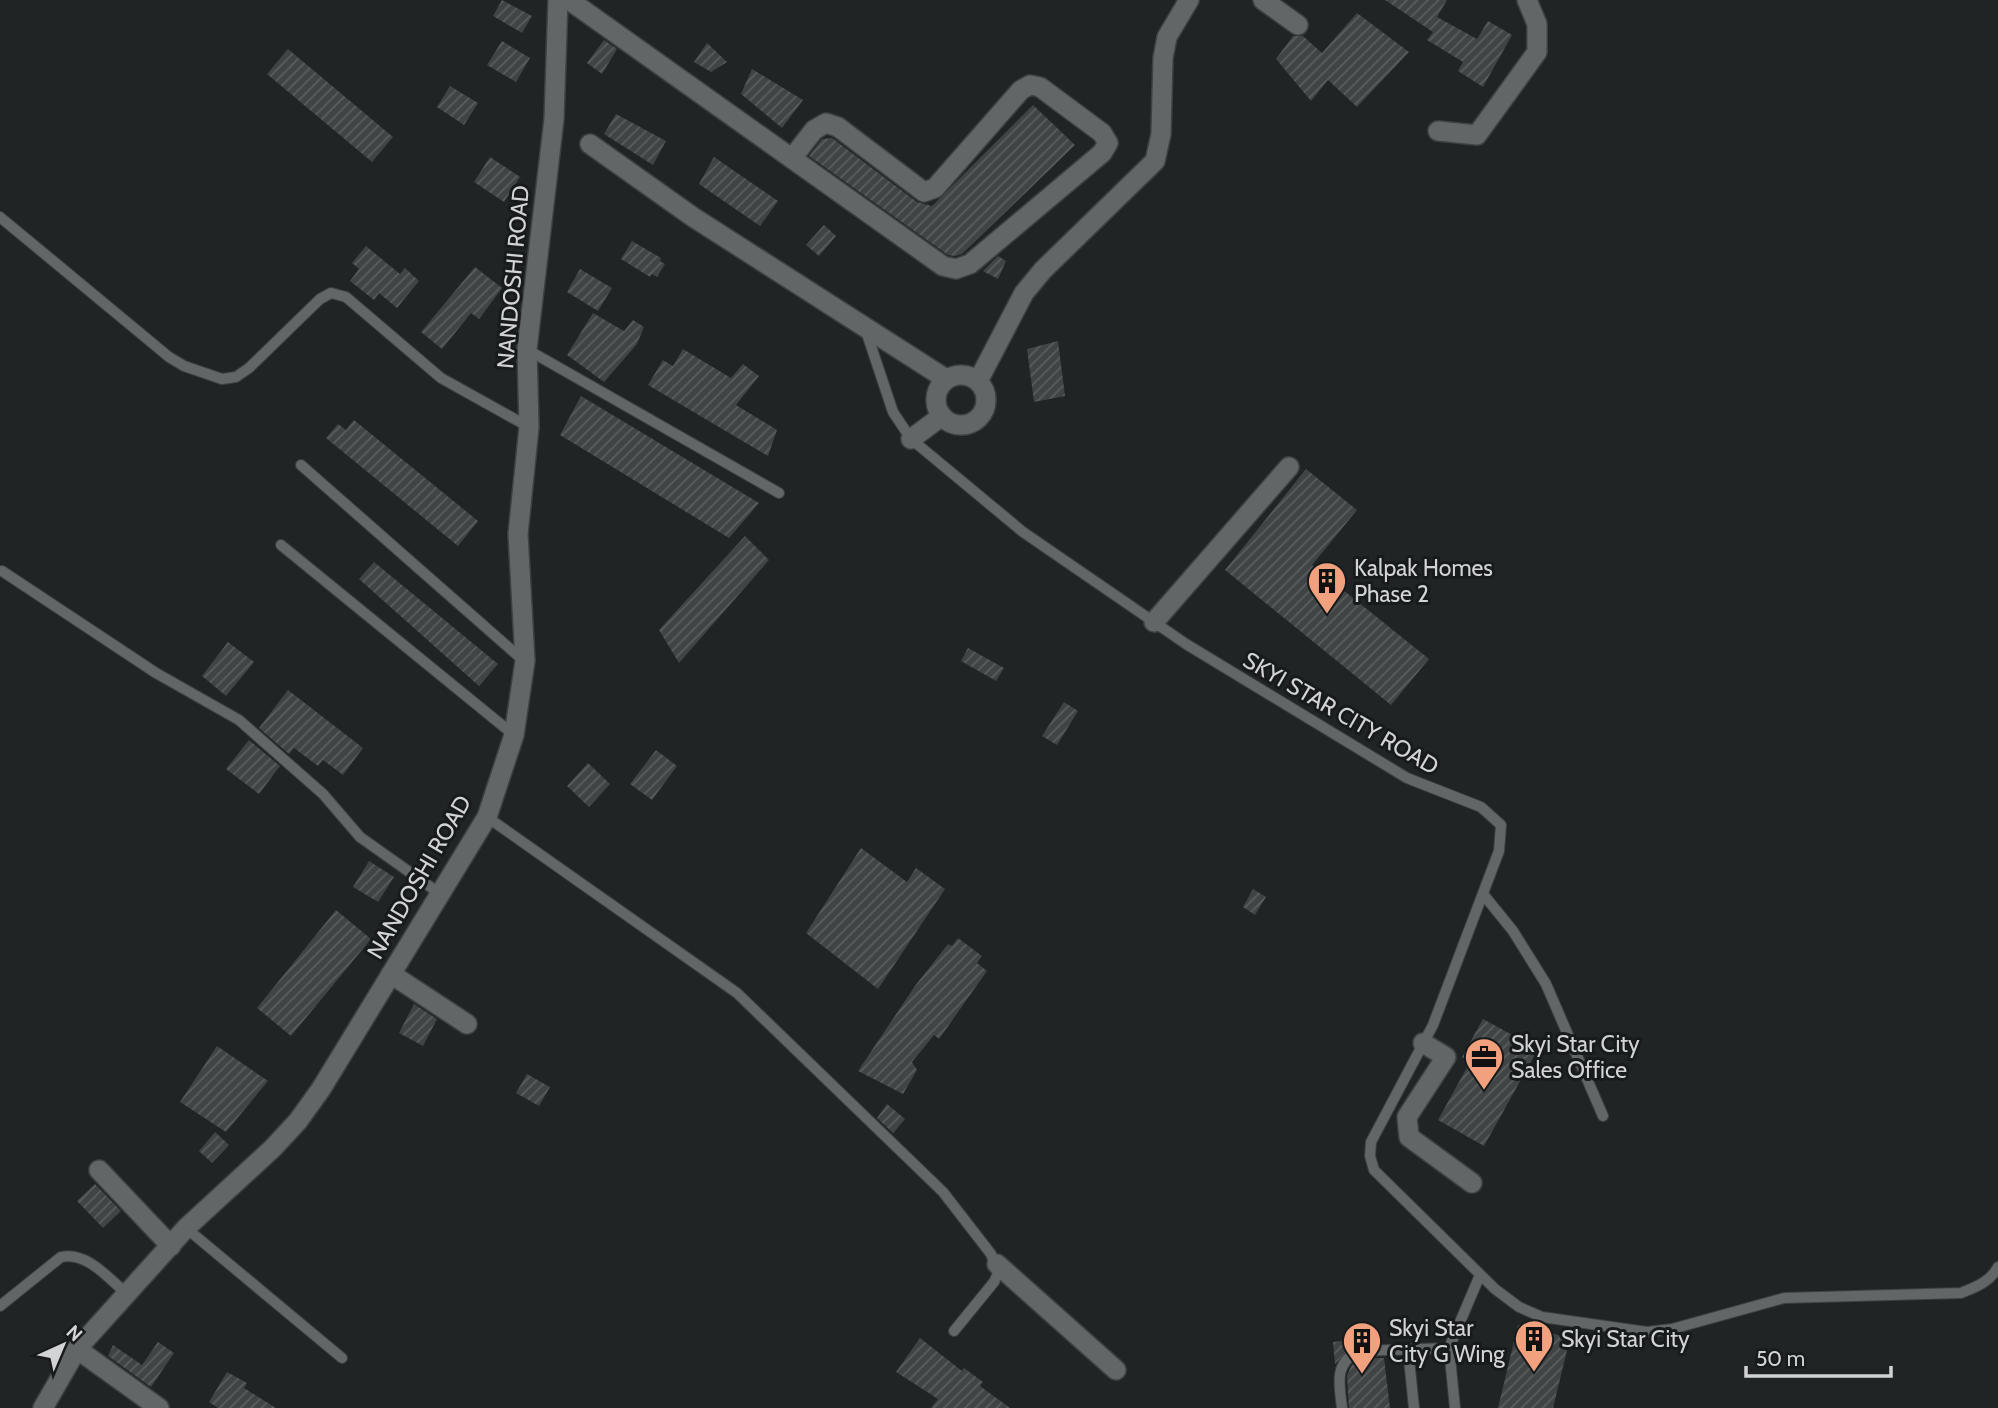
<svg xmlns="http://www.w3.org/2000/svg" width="1998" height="1408" font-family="Cabin,sans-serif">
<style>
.building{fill:url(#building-hatch)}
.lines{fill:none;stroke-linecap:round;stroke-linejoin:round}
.lane-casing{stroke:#3e4041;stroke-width:12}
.street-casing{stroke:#3e4041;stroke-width:22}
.lane{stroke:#636667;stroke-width:10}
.street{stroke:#636667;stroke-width:19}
.labels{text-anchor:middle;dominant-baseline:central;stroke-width:6;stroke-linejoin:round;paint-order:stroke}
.street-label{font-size:23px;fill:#d1d3d4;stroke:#181b1c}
.poi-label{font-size:23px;fill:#d1d3d4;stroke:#181b1c;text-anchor:start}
</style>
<defs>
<pattern id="building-hatch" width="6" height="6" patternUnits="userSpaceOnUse" patternTransform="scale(1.75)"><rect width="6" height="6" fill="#414445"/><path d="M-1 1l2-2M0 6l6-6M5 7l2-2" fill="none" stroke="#5b5e5f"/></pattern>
</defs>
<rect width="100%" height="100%" fill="#212425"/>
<!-- building -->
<g class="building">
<path d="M502,0L532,16L522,33L493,16Z"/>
<path d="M1385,0H1447L1437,17L1477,39L1488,21L1512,35L1483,87L1458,71L1463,62L1427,40L1433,32Z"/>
<path d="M1357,13L1409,52L1357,107L1328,80L1311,101L1276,59L1293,36H1303L1322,53Z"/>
<path d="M604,40L617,49L602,74L587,63Z"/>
<path d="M502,41L530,58L516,82L487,65Z"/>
<path d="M707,43L727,62L711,72L694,62Z"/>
<path d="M288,49L393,137L372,162L267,74Z"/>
<path d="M752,69L803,100L782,128L741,94Z"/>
<path d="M450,86L478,103L464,125L437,107Z"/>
<path d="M1033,105L1075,145L962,254L955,256L948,255L809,156L822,139L832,138L917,202L932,206Z"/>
<path d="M616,114L666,141L653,165L604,134Z"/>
<path d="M490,157L520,177L504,202L474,182Z"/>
<path d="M714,157L778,201L760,226L699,184Z"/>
<path d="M824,225L836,236L819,256L806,245Z"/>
<path d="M632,241L661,258L660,261L665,264L657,277L652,274L650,277L621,259Z"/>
<path d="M366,246L400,274L405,268L419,281L397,308L379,293L374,300L350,281L359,269L352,263Z"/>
<path d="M998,256L1006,261L998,279L983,271Z"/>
<path d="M475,267L502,288L479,319L471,313L442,349L421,332Z"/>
<path d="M580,269L612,288L598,311L567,292Z"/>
<path d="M593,313L624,331L633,320L644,327L637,344L604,382L567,355Z"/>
<path d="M1058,341L1065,396L1034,402L1027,349Z"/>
<path d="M683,349L731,378L743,364L759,376L736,405L777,430L768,456L648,385L663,360L673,366Z"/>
<path d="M581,396L759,503L729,538L560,435Z"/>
<path d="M354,420L478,521L458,546L326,438L338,424L346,430Z"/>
<path d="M1306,469L1357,510L1312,565L1429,659L1391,705L1225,570Z"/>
<path d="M745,536L769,560L679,663L659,630Z"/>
<path d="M374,562L498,664L479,686L359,579Z"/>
<path d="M228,642L254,662L226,696L202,676Z"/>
<path d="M968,648L1004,668L996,681L961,661Z"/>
<path d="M288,690L363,748L343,775L323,760L318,766L294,748L289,754L259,728Z"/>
<path d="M1064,702L1078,711L1057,745L1042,736Z"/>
<path d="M249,740L280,766L259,794L226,769Z"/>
<path d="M656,750L677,766L652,800L630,784Z"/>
<path d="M588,763L610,784L589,807L567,786Z"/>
<path d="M861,848L907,882L916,868L945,889L878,989L806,933Z"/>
<path d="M369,861L394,877L378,902L353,887Z"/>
<path d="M1253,889L1266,897L1255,915L1243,907Z"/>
<path d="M336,910L371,939L291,1036L257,1008Z"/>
<path d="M958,938L982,956L977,963L987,971L939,1039L934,1035L912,1062L917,1070L903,1094L858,1071L915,986L948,944L952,946Z"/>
<path d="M414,1004L437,1019L423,1046L399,1033Z"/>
<path d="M1483,1019L1538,1049L1484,1146L1438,1120L1470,1062L1462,1057Z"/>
<path d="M217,1046L268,1081L226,1132L180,1102Z"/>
<path d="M527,1074L550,1087L539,1106L516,1093Z"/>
<path d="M887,1104L905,1119L893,1133L877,1118Z"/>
<path d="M215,1132L229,1145L212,1163L199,1151Z"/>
<path d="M95,1184L121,1211L103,1228L77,1201Z"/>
<path d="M1518,1325L1570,1338L1553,1408H1498Z"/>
<path d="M1381,1336L1382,1343L1354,1345L1335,1364L1333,1342Z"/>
<path d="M920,1338L962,1371L964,1368L983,1382L980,1386L1010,1408H931L938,1399L896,1372Z"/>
<path d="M158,1342L174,1353L151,1387L108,1356L113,1345L142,1365Z"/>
<path d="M1360,1358H1384L1390,1408H1349L1347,1376L1351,1366Z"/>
<path d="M227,1372L247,1383L244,1388L276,1408H218L209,1402Z"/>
</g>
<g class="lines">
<!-- lane casing -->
<g class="lane-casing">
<g id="lane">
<path d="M0,217L169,357L184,366L222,379L236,377L249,368L320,299L331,293L346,297L441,378L529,427"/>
<path d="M866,331L893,412L911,439L1023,532L1186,644L1407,778L1481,807L1501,825L1499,851L1433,1025L1371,1142L1370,1156L1374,1170L1495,1289L1519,1307L1542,1317L1647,1332L1672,1329L1784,1298L1961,1293C1976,1287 1990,1282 1998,1267"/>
<path d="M528,350L779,493"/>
<path d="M301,465L524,661"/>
<path d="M281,545L514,735"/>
<path d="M2,571L156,673L239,720L323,794L360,837L439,893"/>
<path d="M487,817L737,993L943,1192L991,1254L998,1273L994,1282L954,1331"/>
<path d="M1483,894L1513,931L1546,984L1603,1116"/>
<path d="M186,1228L342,1358"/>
<path d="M0,1306L61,1257C87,1251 109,1279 127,1294"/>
<path d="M1408,1349L1414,1408"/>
<path d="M1342,1408C1339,1383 1334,1364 1358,1351L1449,1348"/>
<path d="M1455,1408L1449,1348L1480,1275"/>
</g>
</g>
<!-- street casing -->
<g class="street-casing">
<g id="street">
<path d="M569,0L943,266L956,269L970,264L1102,153L1108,143L1102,133L1040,87L1030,85L1021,90L935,188L924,192L838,127L826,123L814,130L793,157"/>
<path d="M1263,0L1298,25"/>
<path d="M1438,131L1477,135L1537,52V24L1527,0"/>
<path d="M590,144L693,217L946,379"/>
<circle cx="961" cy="400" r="25"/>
<path d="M978,381L1024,293L1043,270L1155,161L1161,134L1163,58L1167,37L1189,0"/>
<path d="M911,439L942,416"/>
<path d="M1154,622L1289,467"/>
<path d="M391,974L467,1024"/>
<path d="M1423,1043L1446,1057L1407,1117L1409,1137L1472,1183"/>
<path d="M99,1170L171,1246"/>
<path d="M997,1264L1116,1370"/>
<path d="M77,1349L159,1408"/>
<path d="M43,1408L77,1349L186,1228L273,1148L298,1121L321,1089L487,817L514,735L525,661L518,534L529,427L527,349L554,119L558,0"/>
</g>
</g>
<!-- lane -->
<use href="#lane" class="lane"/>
<!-- street -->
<use href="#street" class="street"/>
</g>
<!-- icons -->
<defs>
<g id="building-pin" transform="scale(2.0125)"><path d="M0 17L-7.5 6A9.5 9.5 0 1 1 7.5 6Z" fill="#f1a17d" stroke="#181b1c"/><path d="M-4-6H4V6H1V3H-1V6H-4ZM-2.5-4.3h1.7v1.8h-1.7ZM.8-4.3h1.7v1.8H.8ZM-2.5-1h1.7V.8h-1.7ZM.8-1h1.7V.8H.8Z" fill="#111"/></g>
<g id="office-pin" transform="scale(2.0125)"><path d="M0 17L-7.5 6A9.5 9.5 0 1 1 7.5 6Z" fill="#f1a17d" stroke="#181b1c"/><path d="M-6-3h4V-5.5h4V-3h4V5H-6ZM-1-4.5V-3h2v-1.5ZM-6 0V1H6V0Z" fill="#111"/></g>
</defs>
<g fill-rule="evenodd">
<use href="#building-pin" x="1327" y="581"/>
<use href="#office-pin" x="1484" y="1057"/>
<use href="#building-pin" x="1534" y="1339"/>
<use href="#building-pin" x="1362" y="1341"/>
</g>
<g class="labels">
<!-- street labels -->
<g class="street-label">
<text transform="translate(513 277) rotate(-85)">NANDOSHI ROAD</text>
<text transform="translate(1341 713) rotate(30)">SKYI STAR CITY ROAD</text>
<text transform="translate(419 877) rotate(-60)">NANDOSHI ROAD</text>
</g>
<!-- poi labels -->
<g class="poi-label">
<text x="1354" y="568">Kalpak Homes<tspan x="1354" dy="26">Phase 2</tspan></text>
<text x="1511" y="1044">Skyi Star City<tspan x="1511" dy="26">Sales Office</tspan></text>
<text x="1389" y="1328">Skyi Star<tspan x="1389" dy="26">City G Wing</tspan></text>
<text x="1561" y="1339">Skyi Star City</text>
</g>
</g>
<!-- north arrow -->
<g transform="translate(63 1345) rotate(44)" stroke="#181b1c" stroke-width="5" paint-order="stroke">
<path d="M0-5L12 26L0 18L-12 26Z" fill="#d1d3d4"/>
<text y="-10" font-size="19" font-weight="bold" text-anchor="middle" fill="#d1d3d4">N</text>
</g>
<!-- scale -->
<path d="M1746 1366v10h145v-10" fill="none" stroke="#d1d3d4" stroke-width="3.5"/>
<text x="1756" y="1366" font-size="21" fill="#d1d3d4" stroke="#181b1c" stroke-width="5" paint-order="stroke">50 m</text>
</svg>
